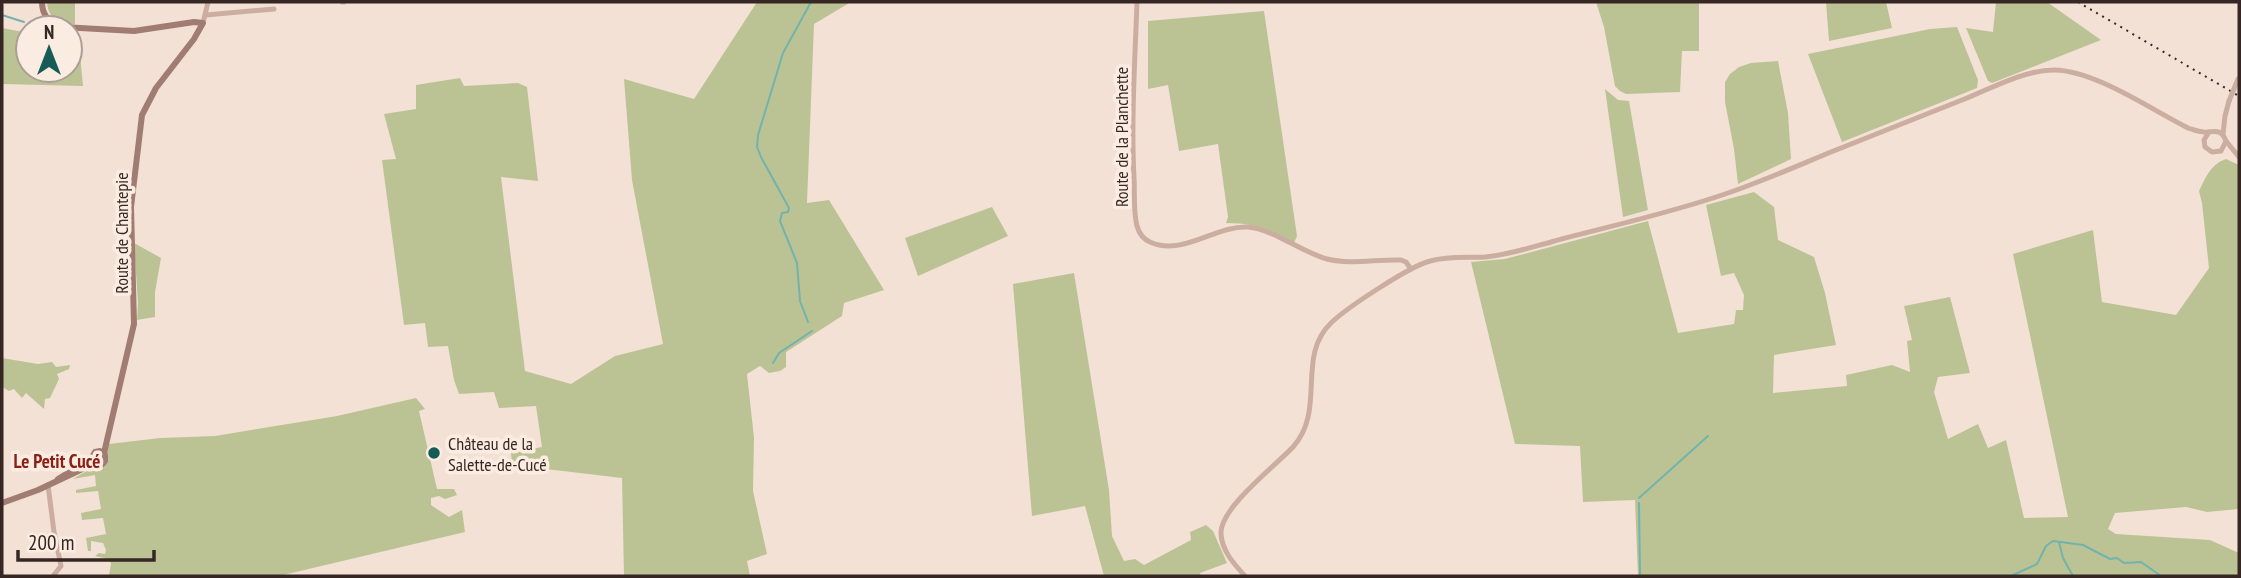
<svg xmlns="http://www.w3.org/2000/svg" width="2241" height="578" font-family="'PT Sans Narrow',sans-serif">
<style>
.green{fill:#bbc395}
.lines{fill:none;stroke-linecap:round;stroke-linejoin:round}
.stream{stroke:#72b3ac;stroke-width:2}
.tertiary{stroke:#ccaea1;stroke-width:5}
.secondary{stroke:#a07c72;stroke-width:6}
.rail{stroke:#362725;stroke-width:2;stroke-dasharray:2 5;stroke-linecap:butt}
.tertiary-bridge{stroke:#ccaea1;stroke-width:5}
.poi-dot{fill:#165b55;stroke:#fbece2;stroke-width:2.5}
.labels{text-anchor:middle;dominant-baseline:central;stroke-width:7;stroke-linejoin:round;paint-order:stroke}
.street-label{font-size:18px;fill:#362725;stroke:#fbece2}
.poi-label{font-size:18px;fill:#362725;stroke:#fbece2;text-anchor:start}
.neighbourhood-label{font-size:19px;font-weight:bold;fill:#8c2016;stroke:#fbece2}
</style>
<rect width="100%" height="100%" fill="#f3e1d6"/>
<!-- green -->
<g class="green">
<path d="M47,2H75V24C60,28 48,18 47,2Z"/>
<path d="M757,2H851L814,24L807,203L829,200L884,290L844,303L842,316L786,352V367L780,371L769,373L760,366L747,374L754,438L753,491L767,554L747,561L750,576H624L622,478L512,465L511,453L542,447L536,406L499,408L494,392L459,394L454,380L448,346L428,347L425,323L404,325L382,160L396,159L384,114L416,109V85L460,78L464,86L518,83L527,87L538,181L501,177L525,371L571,384L615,356L663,344L632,180L624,79L694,99Z"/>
<path d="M1596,2H1699V51H1682L1680,92L1626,94L1620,91L1615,86L1604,27Z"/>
<path d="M1826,2H1886L1892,28L1829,41Z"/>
<path d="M1996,2H2047L2101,40L1992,83L1988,81L1966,28L1993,32Z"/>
<path d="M1264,11L1297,236L1294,243C1268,230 1256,223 1226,223L1228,217L1218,144L1179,151L1168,85L1148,89V21Z"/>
<path d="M1957,27L1978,80L1977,88L1842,142L1808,54L1930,29Z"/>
<path d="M2,28L28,33V70H70V33H78L83,86L2,84Z"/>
<path d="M1778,61L1788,113L1791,159L1738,184L1734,149L1725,102V82L1730,74L1739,67L1751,63Z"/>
<path d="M1605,89L1618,100L1629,101L1648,210L1623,217Z"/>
<path d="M2226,159L2239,165V509L2207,512L2186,507L2115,513L2108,529L2116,534L2210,540L2239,553V576H1638L1635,500L1583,502L1580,446L1515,444L1471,262L1505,259L1648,221L1678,333L1734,324L1736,310H1743L1744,295L1734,273L1721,276L1706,205L1754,192L1774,207L1778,240L1814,257L1825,293L1836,345L1774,355L1773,393L1847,386L1846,375L1892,365L1910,372L1907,341L1912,340L1904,306L1950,297L1970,373L1938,377L1934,392L1948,439L1978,424L1988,448L2006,440L2024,518L2068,517L2013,254L2093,230L2102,302L2176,315L2209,268L2202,203L2199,191C2206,177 2211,164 2226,159Z"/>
<path d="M992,207L1008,236L918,276L905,238Z"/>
<path d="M134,243L161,258L155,292V317L137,320L138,303Z"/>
<path d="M1074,273L1109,490L1112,536L1124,561L1135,559L1144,565L1191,540L1190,532L1206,525L1213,531L1227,563L1200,573L1201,576H1104L1085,506L1032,516L1013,284Z"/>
<path d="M2,358L38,364L52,362L56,367L70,365L69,369L57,374L59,379L50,398L45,399L44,409L26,393L22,398L14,389L9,391L2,387Z"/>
<path d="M416,398L425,409L419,411L437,489H454L457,495L445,499L439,496L431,498V505L449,517L462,510L465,532L279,576H109L111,563L108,559L95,556L99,553L105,554L106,550L103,543L91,541V551H88L86,538L106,534L103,518L82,520L81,513L101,509L98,491L76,493V490L96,486L95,475L73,479L93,467L101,469L105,467L106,455L109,444L160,438L215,436L337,416Z"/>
</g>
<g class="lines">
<!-- stream -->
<g class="stream">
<path d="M2,15L24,22"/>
<path d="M31,23L36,24L40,28"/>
<path d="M808,322L800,301L797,263L780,221L782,213L788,212L789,208L761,157L757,147L758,135L783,53L811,2"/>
<path d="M773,363L779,353L812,331"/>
<path d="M1639,498L1708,436"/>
<path d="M1639,503L1640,576"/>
<path d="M2059,542L2063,558L2073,576"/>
<path d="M2011,576L2037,564L2046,546L2053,541L2083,545L2110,559L2117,558L2124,563L2141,562L2161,576"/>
</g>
<!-- tertiary -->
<g class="tertiary">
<path d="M342,2H344"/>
<path d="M1137,2C1135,60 1131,119 1134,178C1135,193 1133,211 1137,226C1139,233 1143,239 1150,242C1182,257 1216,225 1248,227C1273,229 1301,252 1327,259C1351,265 1376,259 1401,260L1406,262L1411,269"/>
<path d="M206,15L274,9"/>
<path d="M203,23L208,2"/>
<path d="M2223,134L2225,116L2229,101"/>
<path d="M2226,141L2239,157"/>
<path d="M48,485L54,532L61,566L53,576"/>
<path d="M1245,576C1234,564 1222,551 1221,534C1219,509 1275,466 1293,447C1327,409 1295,356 1332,322C1348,307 1410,266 1430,261C1448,256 1467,258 1485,257C1508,255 1529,248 1551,242C1610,226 1671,213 1728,193C1763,181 1797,166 1831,152C1876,134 1922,116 1967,98C1994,87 2025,70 2054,70C2094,70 2152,110 2188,128C2194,130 2201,133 2207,132C2217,131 2222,130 2226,141L2221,151L2212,152L2205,147L2204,140L2209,132"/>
</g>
<!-- secondary -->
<g class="secondary">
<path d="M42,2C42,15 49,23 62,27L134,31L194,22L203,23L194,39L156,88L142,115L131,207L134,324L104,453"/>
<path d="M2,503L38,490L91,465H102L105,461V455L100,451L95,452L91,459L58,479"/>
</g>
<!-- rail -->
<path class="rail" d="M2078,2L2239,96"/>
<!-- tertiary-bridge -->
<path class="tertiary-bridge" d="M2229,101L2238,79"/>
</g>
<!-- markers -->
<circle class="poi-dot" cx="434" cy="453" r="7"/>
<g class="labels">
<!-- street labels -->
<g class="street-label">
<text transform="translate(1121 137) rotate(-90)">Route de la Planchette</text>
<text transform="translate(121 233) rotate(-90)">Route de Chantepie</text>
</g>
<!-- poi labels -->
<g class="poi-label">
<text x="448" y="443">Château de la<tspan x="448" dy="21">Salette-de-Cucé</tspan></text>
</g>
<!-- neighbourhood labels -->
<g class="neighbourhood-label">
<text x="57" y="461">Le Petit Cucé</text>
</g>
</g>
<!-- border -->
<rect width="2241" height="578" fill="none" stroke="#362725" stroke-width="7"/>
<!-- north arrow -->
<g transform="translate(49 49)"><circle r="33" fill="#fbece2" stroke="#ac9d96" stroke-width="2"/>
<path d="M0-5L12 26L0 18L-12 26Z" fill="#165b55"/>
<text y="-10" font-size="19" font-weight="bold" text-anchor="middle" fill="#362725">N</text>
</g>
<!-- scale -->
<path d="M18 550v10h136v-10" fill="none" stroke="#362725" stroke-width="3.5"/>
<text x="28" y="550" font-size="21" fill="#362725" stroke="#fbece2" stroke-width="5" paint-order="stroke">200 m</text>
</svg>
